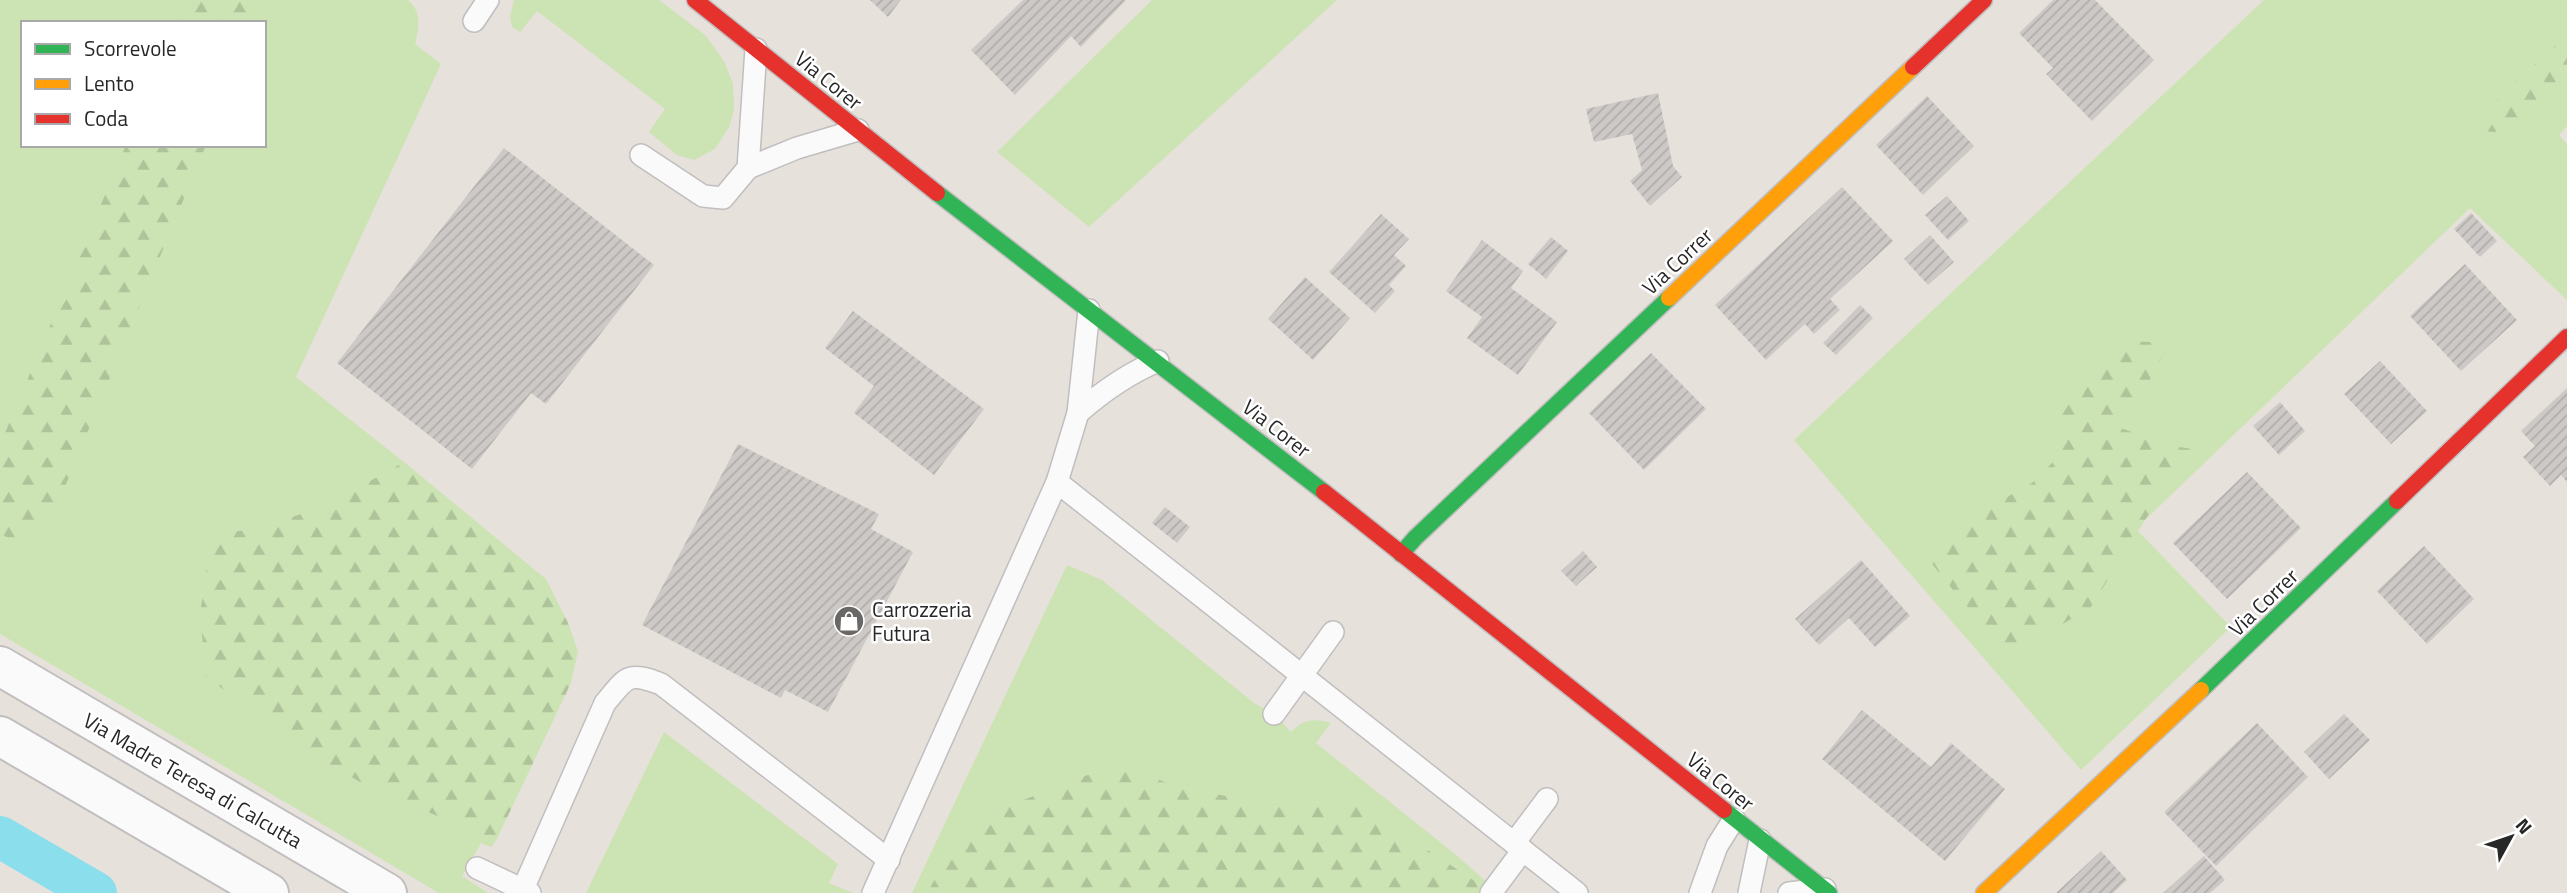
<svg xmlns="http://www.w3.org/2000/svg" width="2567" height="893" font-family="'Titillium Web',sans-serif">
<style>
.grass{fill:#cce3b3;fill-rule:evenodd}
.forest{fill:url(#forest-firs)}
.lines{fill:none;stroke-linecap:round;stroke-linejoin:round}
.canal{stroke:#8bdeec;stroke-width:42}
.building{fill:url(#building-hatch)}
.lane-casing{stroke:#c0bebe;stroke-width:24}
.street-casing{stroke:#c0bebe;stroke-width:42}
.fast-casing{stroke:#c0bebe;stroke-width:19}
.slow-casing{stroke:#c0bebe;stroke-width:19}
.jam-casing{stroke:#c0bebe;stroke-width:19}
.lane{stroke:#fbfafa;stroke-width:21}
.street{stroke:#fbfafa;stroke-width:38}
.fast{stroke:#30b455;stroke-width:16}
.slow{stroke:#ff9f0a;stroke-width:16}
.jam{stroke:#e5322d;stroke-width:16}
.labels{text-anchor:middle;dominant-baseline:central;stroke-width:5;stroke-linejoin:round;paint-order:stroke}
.street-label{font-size:21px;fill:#272727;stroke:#fff}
.poi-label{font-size:21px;fill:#272727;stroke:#fff;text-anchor:start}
</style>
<defs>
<pattern id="forest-firs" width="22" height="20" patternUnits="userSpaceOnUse" patternTransform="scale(1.75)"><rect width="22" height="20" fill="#cce3b3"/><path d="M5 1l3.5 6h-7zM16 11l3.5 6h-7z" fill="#afc39a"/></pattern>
<pattern id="building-hatch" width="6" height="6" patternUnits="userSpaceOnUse" patternTransform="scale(1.75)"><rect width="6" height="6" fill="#cdc9c6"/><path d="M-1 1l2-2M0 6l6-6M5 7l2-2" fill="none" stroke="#b0adaa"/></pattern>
</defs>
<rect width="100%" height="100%" fill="#e7e1dc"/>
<!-- grass -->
<g class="grass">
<path d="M0,0H408C422,11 419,29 415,44L441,64L296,377L404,462L325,506L256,529L211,534L200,614L207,676L296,746L369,787L496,841L491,847L481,843L462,876L488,893H439L0,634ZM23,23H264V145H23Z"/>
<path d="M514,0H659L705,35L724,61L733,84L734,110L729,127L715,149L694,160L677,155L649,132L665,109L537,11L520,32L512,27L510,16Z"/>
<path d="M1152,0H1337L1089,227L997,152Z"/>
<path d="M2264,0H2567V126L2559,135L2567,144V300L2470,208L2145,520L2136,529L2231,627L2081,770L1794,440Z"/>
<path d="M1067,565L1102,580L1254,703L1274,714L1291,732C1304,719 1313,718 1331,723L1316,743L1455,854L1499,893H1493L1358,804L1250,801L1173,785L1116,764L1018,802L963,830L927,893H912Z"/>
<path d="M664,732L838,864L829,883L853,893H586Z"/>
</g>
<!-- forest -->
<g class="forest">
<path d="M187,0H265L256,23H178Z"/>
<path d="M2567,35V83L2513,133L2464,130Z"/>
<path d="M126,145H206L50,523L21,546L0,533V445Z"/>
<path d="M2130,341L2169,343L2143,393L2121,428L2166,445L2193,449L2145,520L2091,607L2023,648L2008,650L1962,601L1924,554L1961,523L2032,483L2059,456L2061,414L2099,368Z"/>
<path d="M404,462L546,579L568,623L578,651L571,683L496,841L369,787L296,746L206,676L200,614L211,534L256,529L325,506Z"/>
<path d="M1116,764L1173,785L1250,801L1358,804L1493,893H927L963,830L1018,802Z"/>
</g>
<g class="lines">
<!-- canal -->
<path class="canal" d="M0,837L96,893"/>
</g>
<!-- building -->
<g class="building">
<path d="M870,0H901L888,17Z"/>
<path d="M1023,0H1126L1081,47L1071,36L1015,95L971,50Z"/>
<path d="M2053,0H2095L2154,60L2092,121L2046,74L2053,68L2019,33Z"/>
<path d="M1658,93L1673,166L1682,177L1650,206L1630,181L1642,170L1632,134L1594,142L1586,109Z"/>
<path d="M1927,96L1974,146L1923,195L1876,145Z"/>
<path d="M504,148L654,265L546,404L531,393L472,469L337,363Z"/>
<path d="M1842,187L1893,241L1830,299L1840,310L1814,334L1805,324L1766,360L1715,305Z"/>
<path d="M1947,196L1969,221L1948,240L1925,215Z"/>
<path d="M2471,213L2497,241L2480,257L2454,229Z"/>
<path d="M1381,214L1409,239L1394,255L1406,266L1389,285L1395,291L1375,313L1329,272Z"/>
<path d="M1930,235L1954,262L1928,285L1904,259Z"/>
<path d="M1551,237L1568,251L1546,279L1528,264Z"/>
<path d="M1482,240L1523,271L1511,288L1557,322L1518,375L1467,338L1482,317L1446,291Z"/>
<path d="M2465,264L2517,320L2461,371L2410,316Z"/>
<path d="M1305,277L1350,318L1313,360L1268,319Z"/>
<path d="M1860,305L1873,318L1836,355L1823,343Z"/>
<path d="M853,311L984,409L934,475L854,413L874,386L825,348Z"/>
<path d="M1651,353L1706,409L1644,470L1589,413Z"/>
<path d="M2380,361L2427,411L2391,444L2344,394Z"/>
<path d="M2567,388V482L2561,475L2550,486L2523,457L2535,446L2521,431Z"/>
<path d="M2280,402L2305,431L2279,455L2253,426Z"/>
<path d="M738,444L879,514L871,529L913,552L828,712L785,690L781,698L642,625Z"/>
<path d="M2247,472L2301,528L2227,599L2173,543Z"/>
<path d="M1165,507L1190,527L1177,543L1152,523Z"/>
<path d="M2424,546L2474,599L2427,644L2377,591Z"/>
<path d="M1583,551L1597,567L1576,586L1561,571Z"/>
<path d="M1861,560L1910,616L1875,647L1849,618L1819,645L1795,619Z"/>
<path d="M1862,710L1931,767L1951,743L2005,789L1945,861L1822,759Z"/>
<path d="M2344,714L2370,740L2329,779L2304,752Z"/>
<path d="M2257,723L2308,777L2216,866L2164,812Z"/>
<path d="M2101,851L2127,880L2113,893H2056Z"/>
<path d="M2204,856L2225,880L2210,893H2163Z"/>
</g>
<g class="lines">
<!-- lane casing -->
<g class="lane-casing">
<g id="lane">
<path d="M474,21L488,0"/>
<path d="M641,155L703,196L723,198L748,168L756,49"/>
<path d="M748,168L797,148L858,130"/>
<path d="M1078,413C1103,391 1127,374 1158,361"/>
<path d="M1057,482L1577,893"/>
<path d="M1274,714L1333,632"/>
<path d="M1514,843L1547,799"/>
<path d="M477,868L530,893"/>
<path d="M523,889L605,703C627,677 627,671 661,684L889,860"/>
<path d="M873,893L1057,482L1078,413L1089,310"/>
<path d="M1491,893L1523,850"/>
<path d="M1700,893L1717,846L1734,819"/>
<path d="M1749,893L1760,840"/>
<path d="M1789,893L1825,889"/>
</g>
</g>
<!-- street casing -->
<g class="street-casing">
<g id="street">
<path d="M0,666L387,893"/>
<path d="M0,736L269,893"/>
</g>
</g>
<!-- fast casing -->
<g class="fast-casing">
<g id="fast">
<path d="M937,193L1324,492"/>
<path d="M1401,554L1415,538L1669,298"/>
<path d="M2201,690L2397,501"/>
<path d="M1724,810L1829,893"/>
</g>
</g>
<!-- slow casing -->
<g class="slow-casing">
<g id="slow">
<path d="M1669,298L1913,67"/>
<path d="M1984,893L2201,690"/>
</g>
</g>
<!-- jam casing -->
<g class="jam-casing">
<g id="jam">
<path d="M695,0L937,193"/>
<path d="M1913,67L1984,0"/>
<path d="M1324,492L1724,810"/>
<path d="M2397,501L2567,337"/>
</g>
</g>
<!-- lane -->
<use href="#lane" class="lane"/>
<!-- street -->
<use href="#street" class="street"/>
<!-- fast -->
<use href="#fast" class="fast"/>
<!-- slow -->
<use href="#slow" class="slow"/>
<!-- jam -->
<use href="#jam" class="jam"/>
</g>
<!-- icons -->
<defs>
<g id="shop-disc" transform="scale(1.575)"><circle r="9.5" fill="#6a6866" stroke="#fff"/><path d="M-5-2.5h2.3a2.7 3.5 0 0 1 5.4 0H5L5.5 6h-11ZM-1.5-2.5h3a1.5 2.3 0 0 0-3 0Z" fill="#fff"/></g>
</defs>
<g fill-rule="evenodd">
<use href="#shop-disc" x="849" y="621"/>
</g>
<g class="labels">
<!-- street labels -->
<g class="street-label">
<text transform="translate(829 80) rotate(39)">Via Corer</text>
<text transform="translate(1677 261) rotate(-43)">Via Correr</text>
<text transform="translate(1277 428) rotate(38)">Via Corer</text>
<text transform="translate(2263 602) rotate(-44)">Via Correr</text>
<text transform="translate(193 780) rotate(30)">Via Madre Teresa di Calcutta</text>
<text transform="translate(1721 781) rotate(39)">Via Corer</text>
</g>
<!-- poi labels -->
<g class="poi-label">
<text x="872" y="609">Carrozzeria<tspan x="872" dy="24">Futura</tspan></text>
</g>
</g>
<!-- legend -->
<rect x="21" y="21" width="245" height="126" fill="#ffffff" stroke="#a9a9a9" stroke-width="2"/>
<rect x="35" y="44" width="35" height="10" fill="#30b455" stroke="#a9a9a9" stroke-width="2"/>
<text x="84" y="56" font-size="21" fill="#272727">Scorrevole</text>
<rect x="35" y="79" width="35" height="10" fill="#ff9f0a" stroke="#a9a9a9" stroke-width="2"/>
<text x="84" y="91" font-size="21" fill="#272727">Lento</text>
<rect x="35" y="114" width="35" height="10" fill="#e5322d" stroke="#a9a9a9" stroke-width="2"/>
<text x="84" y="126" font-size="21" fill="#272727">Coda</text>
<!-- north arrow -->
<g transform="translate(2511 837) rotate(50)" stroke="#ffffff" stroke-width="5" paint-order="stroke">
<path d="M0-5L12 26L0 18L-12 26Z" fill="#272727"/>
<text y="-10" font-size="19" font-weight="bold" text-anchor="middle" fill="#272727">N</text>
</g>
</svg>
